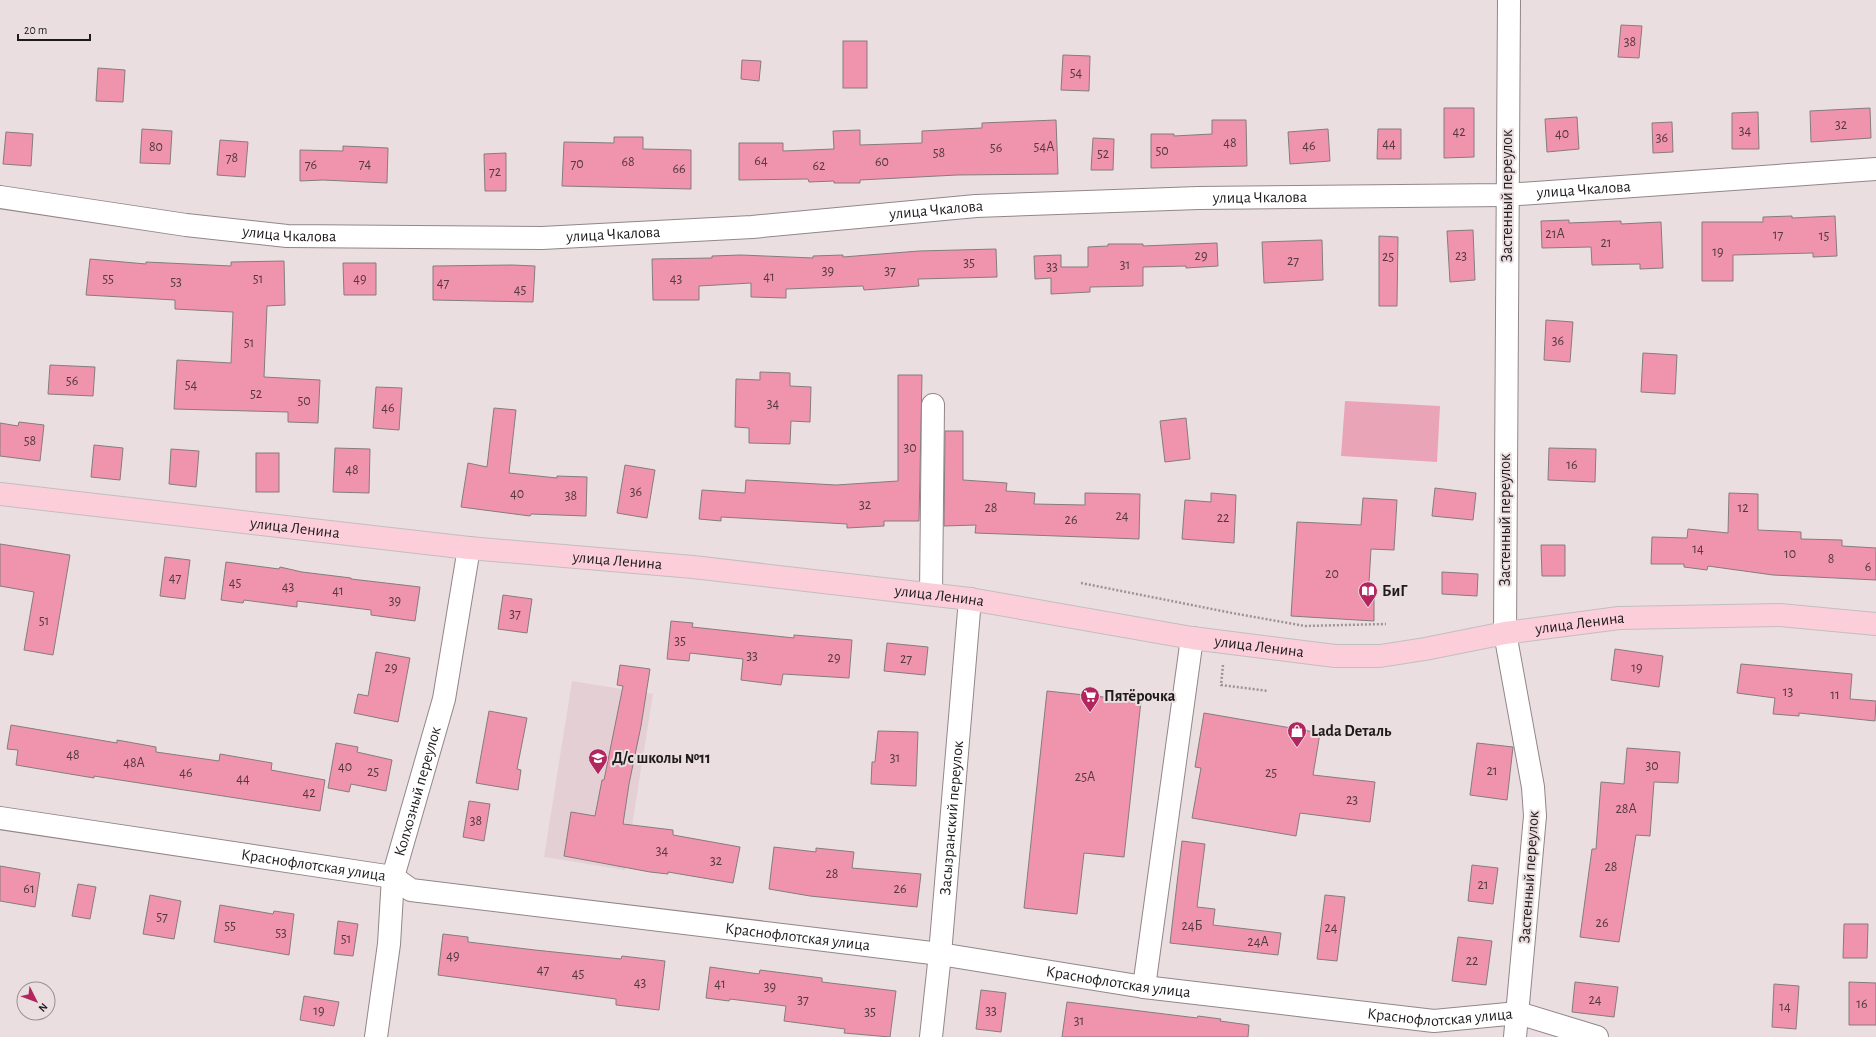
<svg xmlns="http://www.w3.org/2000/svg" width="1876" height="1037" font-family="'Alegreya Sans',sans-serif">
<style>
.built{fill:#e4cfd4}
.green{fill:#e9a5b7}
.building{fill:#f094ae;stroke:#867b7e}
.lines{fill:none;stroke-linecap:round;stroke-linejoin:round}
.minor-casing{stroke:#928689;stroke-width:24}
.major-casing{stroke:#c0bfbf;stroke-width:24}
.path{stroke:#9d9395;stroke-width:2.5;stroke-dasharray:2 2;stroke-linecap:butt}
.minor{stroke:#fff;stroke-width:22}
.major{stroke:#fbceda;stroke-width:22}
.labels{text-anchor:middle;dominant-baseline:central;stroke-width:4;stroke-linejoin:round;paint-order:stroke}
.number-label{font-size:14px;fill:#533940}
.street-label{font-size:16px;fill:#1f1b1c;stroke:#ebdee1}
.poi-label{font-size:16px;font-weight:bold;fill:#1f1b1c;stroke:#ebdee1;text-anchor:start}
</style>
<rect width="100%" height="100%" fill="#ebdee1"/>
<!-- built -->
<path class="built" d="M572,681L653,694L625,870L544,857Z"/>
<!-- green -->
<path class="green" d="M1345,401L1440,406L1437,462L1341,456Z"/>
<!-- building -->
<g class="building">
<path d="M1621,25L1642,26L1639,58L1618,57Z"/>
<rect x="843" y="41" width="24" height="47"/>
<path d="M1063,55L1090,56L1089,91L1061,90Z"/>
<path d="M742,60L761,61L759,81L741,79Z"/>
<path d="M98,68L125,70L123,102L96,101Z"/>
<path d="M1444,108H1474V157L1444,158Z"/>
<path d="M1870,108L1871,138L1811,142L1810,111Z"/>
<path d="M1758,112L1759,149H1732V113Z"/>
<path d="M1577,117L1579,149L1547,152L1545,119Z"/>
<path d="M1056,120L1058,174L957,175L860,180V183H834V181L809,182L808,179L739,180V143H783V151L834,149L833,131L860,130V145L922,143V131L982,128V123Z"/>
<path d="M1212,120H1246L1247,166L1151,168V134H1174V136L1212,134Z"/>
<path d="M1672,122L1673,152L1653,153L1652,123Z"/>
<path d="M142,129L172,131L170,164L140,163Z"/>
<path d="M1328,129L1330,161L1290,164L1288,132Z"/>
<path d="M1378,129H1401V159H1377Z"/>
<path d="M6,132L33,134L31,166L3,164Z"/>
<path d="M614,137H643V149L691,150V189L562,186L564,142L614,143Z"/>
<path d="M1093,138L1114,139L1113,170H1091Z"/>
<path d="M220,140L248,142L245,177L217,175Z"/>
<path d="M343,146L388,148L387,183L323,180L300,181V150L343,151Z"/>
<path d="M506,153V191H485L484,154Z"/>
<path d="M1792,216V218L1835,216L1837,256L1813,257V253L1733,255V281H1702V222H1763V217Z"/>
<path d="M1569,220V223L1621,221V224L1661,222L1663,268L1640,269V264L1592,265L1591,247L1542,248L1541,221Z"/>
<path d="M1473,230L1475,280L1450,282L1447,231Z"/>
<path d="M1379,236L1398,237L1397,306H1379Z"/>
<path d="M1322,240L1323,280L1264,283L1262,242Z"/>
<path d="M1217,243L1218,266L1186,268V266L1143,267V286L1090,287V292L1051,294V278L1035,279L1034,256L1061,255V267H1088V247L1108,246V244H1143V246Z"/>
<path d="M996,249L997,277L918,279L919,286L864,290L863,286L786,289V298L751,297V283L699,286V300H653L652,259L712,258V256L741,255L813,258V256L843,255V257L919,251Z"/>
<path d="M90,259L146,264V262L231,266V262L284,261L285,305L267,306L264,377L320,380L318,423L288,422V412L174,409L177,360L231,363L233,312L175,309V300L86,295Z"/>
<path d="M343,263H376V295H344Z"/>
<path d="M512,265L535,266L533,302L433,300V266Z"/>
<path d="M1546,320L1573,322L1570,362L1544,360Z"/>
<path d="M1643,353L1677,355L1675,394L1641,392Z"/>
<path d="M50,365L95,367L93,396L48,394Z"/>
<path d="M760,372L790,373V386L811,387L810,422L791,421L790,444L749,443V428L735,427L736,379L760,380Z"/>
<path d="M898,375H922L919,521H884V526L847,528V524L721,517V521L699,519L702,490L745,493L746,480L836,485L898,481Z"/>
<path d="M376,387L402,388L399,430L373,428Z"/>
<path d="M494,408L516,410L509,473L557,478V476L587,477L586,516L531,514L530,516L461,507L468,463L487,467Z"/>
<path d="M1186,418L1190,459L1165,462L1160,421Z"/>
<path d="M19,422L44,425L40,461L0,456V423L18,426Z"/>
<path d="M945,431H963V480L1007,483L1006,491L1035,493L1034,504L1085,505V493L1140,494L1139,539L975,533L976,525L944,526Z"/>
<path d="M94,445L123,448L120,480L91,477Z"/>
<path d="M335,448L370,449L369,493L333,492Z"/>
<path d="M1549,448L1596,449L1595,482L1548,480Z"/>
<path d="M171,449L199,451L196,487L169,484Z"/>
<rect x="256" y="453" width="23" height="39"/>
<path d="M625,465L655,470L647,518L617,513Z"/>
<path d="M1435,488L1476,493L1473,520L1432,516Z"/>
<path d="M1211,493L1236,495L1234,543L1182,539L1185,500L1211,502Z"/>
<path d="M1729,493L1758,494V530L1801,532V539L1842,540V546L1876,548V580L1773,575L1708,566L1707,570L1684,567V564H1651L1652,537L1687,538L1688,529L1728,533Z"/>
<path d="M1363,498L1397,500L1394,550L1371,549L1368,599H1374V621L1291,616L1297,522L1361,525Z"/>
<path d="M0,544L70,555L53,655L24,650L34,592L0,586Z"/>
<path d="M1541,545H1565V576H1542Z"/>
<path d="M165,557L190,560L185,599L160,596Z"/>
<path d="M226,562L279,569L280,567L302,572L351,578V579L420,587L415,621L371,615V610L297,601V607L244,600L243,603L221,600Z"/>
<path d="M1442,572L1478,574L1477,596L1442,594Z"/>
<path d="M503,595L532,599L527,633L498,629Z"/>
<path d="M671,621L693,623L692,627L794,638V635L852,640L849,678L783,674L781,685L741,680L743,659L690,653L689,661L667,659Z"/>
<path d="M887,643L928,647L925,675L884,671Z"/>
<path d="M1615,649L1663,656L1659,687L1611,680Z"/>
<path d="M376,652L410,658L398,722L354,713L358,694L368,696Z"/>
<path d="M1741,664L1852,674L1850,699L1876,701L1875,721L1799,713V716L1773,714L1775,698L1737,693Z"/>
<path d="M620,665L650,669L641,726L629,784L623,824L673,830V835L740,847L733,883L668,872V874L650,872L564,856L571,812L595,816L602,780H604L623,686L617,685Z"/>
<path d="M1047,691L1141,701L1124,857L1084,853L1077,914L1024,908Z"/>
<path d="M489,711L527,718L517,769L521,770L518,790L476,783Z"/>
<path d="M1204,713L1320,733L1313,775L1375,782L1370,822L1300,813L1296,836L1192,818L1201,768L1195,767Z"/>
<path d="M11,725L117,743V740L156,747V752L219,761L220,754L272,763L271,770L325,780L320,811L94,776V778L16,765L18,750L7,749Z"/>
<path d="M878,731L918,732L916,786L871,784L872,762H875Z"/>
<path d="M336,743L358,747L357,752L392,760L386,791L351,784L349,792L328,788Z"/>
<path d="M1477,743L1513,747L1507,800L1470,795Z"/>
<path d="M1627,748L1680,752L1678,783L1654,782L1650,836L1636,835L1619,942L1580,937L1592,849H1596L1601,782L1624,784Z"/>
<path d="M469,801L490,804L484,841L463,837Z"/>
<path d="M1182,841L1205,844L1197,907L1215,909L1213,925L1281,933L1278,955L1170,943Z"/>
<path d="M774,847L816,852V848L854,852L852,868L921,874L917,907L810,896L769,889Z"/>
<path d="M1472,865L1498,868L1493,904L1468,901Z"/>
<path d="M0,866L40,873L35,907L0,901Z"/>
<path d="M78,884L96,887L90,919L72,916Z"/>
<path d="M150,895L181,901L174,939L143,934Z"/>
<path d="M1325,895L1345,897L1337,961L1317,959Z"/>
<path d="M220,905L273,914L274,911L294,914L289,955L214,942Z"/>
<path d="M338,921L358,924L353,956L334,954Z"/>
<path d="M1844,924H1868L1867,958H1843Z"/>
<path d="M443,934L468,937V942L535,950L621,959L622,956L665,961L659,1010L616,1005V999L438,975Z"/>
<path d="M1458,937L1492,941L1486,985L1452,981Z"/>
<path d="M710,967L759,974L760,970L822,978V982L896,991L890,1037L844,1033L845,1029L784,1021L786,1006L730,999L729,1001L706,998Z"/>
<path d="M1575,982L1618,987L1614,1017L1572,1012Z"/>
<path d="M1849,982L1876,983V1025H1849Z"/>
<path d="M1774,984L1799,986L1796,1029L1772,1027Z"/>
<path d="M981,990L1006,993L1001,1032L976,1029Z"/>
<path d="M304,996L339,1002L334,1026L300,1020Z"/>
<path d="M1067,1002L1197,1018L1198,1016L1221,1019L1220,1021L1249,1025L1248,1037H1062Z"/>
</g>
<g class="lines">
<!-- minor casing -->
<g class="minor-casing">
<g id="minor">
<path d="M1509,0L1505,633L1533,787L1535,816L1515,1037"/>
<path id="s1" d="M0,197L186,225L287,236L542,238L752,227L976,206L1198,198L1506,195L1876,169"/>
<path d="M931,594L933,405"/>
<path id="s2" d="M0,818L393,877L411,890L940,954L1144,987L1434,1021L1518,1013L1597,1037"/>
<path d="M1144,987L1192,638"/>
<path id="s3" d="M376,1037L389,944L393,877L444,699L469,548"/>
<path id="s4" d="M931,1037L940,954L970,599"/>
</g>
</g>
<!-- major casing -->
<g class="major-casing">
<g id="major">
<path id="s5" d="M0,494L469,548L693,567L970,599L1192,638L1335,656H1380L1425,649L1505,633L1619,618L1780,615L1876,624"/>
</g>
</g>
<!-- path -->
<g class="path">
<path d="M1081,583L1232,613L1305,626L1386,624"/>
<path d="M1223,665L1221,685L1268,691"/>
</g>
<!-- minor -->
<use href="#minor" class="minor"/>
<!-- major -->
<use href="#major" class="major"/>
</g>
<!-- icons -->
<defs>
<g id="library-pin" transform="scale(1)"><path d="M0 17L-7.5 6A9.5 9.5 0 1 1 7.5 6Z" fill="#b2255f" stroke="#ebdee1"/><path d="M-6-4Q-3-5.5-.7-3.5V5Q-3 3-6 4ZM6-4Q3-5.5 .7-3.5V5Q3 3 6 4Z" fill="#fff"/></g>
<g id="supermarket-pin" transform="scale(1)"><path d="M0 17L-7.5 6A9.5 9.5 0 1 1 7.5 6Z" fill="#b2255f" stroke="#ebdee1"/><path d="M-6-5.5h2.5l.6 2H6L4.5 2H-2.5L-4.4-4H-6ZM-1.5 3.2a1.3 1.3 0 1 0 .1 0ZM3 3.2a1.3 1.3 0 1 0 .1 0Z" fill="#fff"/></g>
<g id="shop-pin" transform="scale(1)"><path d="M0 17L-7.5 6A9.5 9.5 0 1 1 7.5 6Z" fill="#b2255f" stroke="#ebdee1"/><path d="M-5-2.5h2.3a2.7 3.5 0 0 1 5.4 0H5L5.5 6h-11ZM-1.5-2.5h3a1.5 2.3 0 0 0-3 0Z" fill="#fff"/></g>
<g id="school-pin" transform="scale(1)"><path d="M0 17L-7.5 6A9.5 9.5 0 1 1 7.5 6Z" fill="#b2255f" stroke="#ebdee1"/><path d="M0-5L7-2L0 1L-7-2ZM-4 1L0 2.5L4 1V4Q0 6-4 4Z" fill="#fff"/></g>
</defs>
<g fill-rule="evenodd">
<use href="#library-pin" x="1368" y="591"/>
<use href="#supermarket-pin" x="1090" y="696"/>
<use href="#shop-pin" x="1297" y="731"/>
<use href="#school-pin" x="598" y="758"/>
</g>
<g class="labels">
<!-- number labels -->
<g class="number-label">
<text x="1630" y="42">38</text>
<text x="1076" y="73">54</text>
<text x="1841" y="125">32</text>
<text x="1745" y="131">34</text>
<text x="1459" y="132">42</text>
<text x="1562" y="134">40</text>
<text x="1662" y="138">36</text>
<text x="1230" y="143">48</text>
<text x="1389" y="144">44</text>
<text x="1309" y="146">46</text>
<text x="156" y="147">80</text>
<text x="1044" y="147">54А</text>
<text x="996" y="148">56</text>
<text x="1162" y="151">50</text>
<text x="939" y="153">58</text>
<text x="1103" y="154">52</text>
<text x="232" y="158">78</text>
<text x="761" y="161">64</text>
<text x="628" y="162">68</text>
<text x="882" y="162">60</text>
<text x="365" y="164">74</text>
<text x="577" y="164">70</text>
<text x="311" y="165">76</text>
<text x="819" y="166">62</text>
<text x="679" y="169">66</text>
<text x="495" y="172">72</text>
<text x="1555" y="234">21А</text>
<text x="1778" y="235">17</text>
<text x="1824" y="236">15</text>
<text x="1606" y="243">21</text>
<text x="1718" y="252">19</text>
<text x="1201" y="256">29</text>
<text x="1461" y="256">23</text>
<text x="1388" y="257">25</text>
<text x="1293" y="261">27</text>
<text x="969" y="263">35</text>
<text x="1125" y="265">31</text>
<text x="1052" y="267">33</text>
<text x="828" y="271">39</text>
<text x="890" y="271">37</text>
<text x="769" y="277">41</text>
<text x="108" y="279">55</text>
<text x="258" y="279">51</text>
<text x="360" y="279">49</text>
<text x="676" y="279">43</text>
<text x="176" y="282">53</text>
<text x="443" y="283">47</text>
<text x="520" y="290">45</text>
<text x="1558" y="341">36</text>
<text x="249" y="343">51</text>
<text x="72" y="381">56</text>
<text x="191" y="385">54</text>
<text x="256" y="394">52</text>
<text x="304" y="401">50</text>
<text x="773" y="404">34</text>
<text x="388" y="408">46</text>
<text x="30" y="441">58</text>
<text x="910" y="448">30</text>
<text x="1572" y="465">16</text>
<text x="352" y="470">48</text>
<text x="636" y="492">36</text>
<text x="517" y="494">40</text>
<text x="571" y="496">38</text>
<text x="865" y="505">32</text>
<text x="991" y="508">28</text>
<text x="1743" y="508">12</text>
<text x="1122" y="516">24</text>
<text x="1223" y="518">22</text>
<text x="1071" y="520">26</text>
<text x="1698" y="549">14</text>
<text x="1790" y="554">10</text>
<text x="1831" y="559">8</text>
<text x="1868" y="567">6</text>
<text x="1332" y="574">20</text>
<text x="175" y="578">47</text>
<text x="235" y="583">45</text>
<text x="288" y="587">43</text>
<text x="338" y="591">41</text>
<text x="395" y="601">39</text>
<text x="515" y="614">37</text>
<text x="44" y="621">51</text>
<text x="680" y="641">35</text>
<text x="752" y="656">33</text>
<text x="834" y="658">29</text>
<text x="906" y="659">27</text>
<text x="391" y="668">29</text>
<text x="1637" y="668">19</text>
<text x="1788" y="692">13</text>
<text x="1835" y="695">11</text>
<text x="73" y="755">48</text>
<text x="895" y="758">31</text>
<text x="134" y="763">48А</text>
<text x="1652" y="766">30</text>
<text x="345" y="767">40</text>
<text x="1492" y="771">21</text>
<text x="373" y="772">25</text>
<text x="186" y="773">46</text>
<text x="1271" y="773">25</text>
<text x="1085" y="777">25А</text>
<text x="243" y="779">44</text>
<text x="309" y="793">42</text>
<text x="1352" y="800">23</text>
<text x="1626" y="809">28А</text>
<text x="476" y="821">38</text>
<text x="662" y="851">34</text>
<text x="716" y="861">32</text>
<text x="1611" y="867">28</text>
<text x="832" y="874">28</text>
<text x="1483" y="885">21</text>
<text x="29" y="889">61</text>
<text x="900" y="889">26</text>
<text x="162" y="917">57</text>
<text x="1602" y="923">26</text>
<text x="230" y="926">55</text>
<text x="1192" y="926">24Б</text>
<text x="1331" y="928">24</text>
<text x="281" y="933">53</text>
<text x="346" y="939">51</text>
<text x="1258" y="942">24А</text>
<text x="453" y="956">49</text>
<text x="1472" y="961">22</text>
<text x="543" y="970">47</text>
<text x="578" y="974">45</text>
<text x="640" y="983">43</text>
<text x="720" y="984">41</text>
<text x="770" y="987">39</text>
<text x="803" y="1000">37</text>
<text x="1595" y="1000">24</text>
<text x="1862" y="1004">16</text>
<text x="1785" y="1007">14</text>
<text x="319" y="1011">19</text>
<text x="991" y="1011">33</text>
<text x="870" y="1012">35</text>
<text x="1079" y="1021">31</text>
</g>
<!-- street labels -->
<g class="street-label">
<text stroke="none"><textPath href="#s1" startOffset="1588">улица Чкалова</textPath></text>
<text transform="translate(1507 196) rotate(-90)">Застенный переулок</text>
<text stroke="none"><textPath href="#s1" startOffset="1264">улица Чкалова</textPath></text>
<text stroke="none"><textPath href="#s1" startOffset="940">улица Чкалова</textPath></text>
<text stroke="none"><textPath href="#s1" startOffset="292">улица Чкалова</textPath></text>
<text stroke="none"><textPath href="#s1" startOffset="616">улица Чкалова</textPath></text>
<text transform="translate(1505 520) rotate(-90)">Застенный переулок</text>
<text stroke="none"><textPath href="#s5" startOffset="297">улица Ленина</textPath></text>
<text stroke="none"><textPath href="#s5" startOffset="621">улица Ленина</textPath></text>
<text stroke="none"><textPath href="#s5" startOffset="945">улица Ленина</textPath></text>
<text stroke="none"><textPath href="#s5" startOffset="1593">улица Ленина</textPath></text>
<text stroke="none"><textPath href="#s5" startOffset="1269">улица Ленина</textPath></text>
<text stroke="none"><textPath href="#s3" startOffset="250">Колхозный переулок</textPath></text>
<text stroke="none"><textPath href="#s4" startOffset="220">Засызранский переулок</textPath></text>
<text stroke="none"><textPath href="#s2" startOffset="317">Краснофлотская улица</textPath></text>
<text transform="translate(1529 877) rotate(-86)">Застенный переулок</text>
<text stroke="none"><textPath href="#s2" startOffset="809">Краснофлотская улица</textPath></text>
<text stroke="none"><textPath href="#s2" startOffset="1133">Краснофлотская улица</textPath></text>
<text stroke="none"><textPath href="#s2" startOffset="1457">Краснофлотская улица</textPath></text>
</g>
<!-- poi labels -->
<g class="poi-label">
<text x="1382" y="591">БиГ</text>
<text x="1104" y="696">Пятёрочка</text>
<text x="1311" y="731">Lada Dеталь</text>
<text x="612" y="758">Д/с школы №11</text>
</g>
</g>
<!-- north arrow -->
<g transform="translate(36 1001) rotate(132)"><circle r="19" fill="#ebdee1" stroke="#999092"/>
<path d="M0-3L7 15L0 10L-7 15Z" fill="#b2255f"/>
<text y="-6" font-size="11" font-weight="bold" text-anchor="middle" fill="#1f1b1c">N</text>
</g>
<!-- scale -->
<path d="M18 34v6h72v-6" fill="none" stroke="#1f1b1c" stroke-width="2"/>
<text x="24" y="34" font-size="12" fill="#1f1b1c" stroke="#ebdee1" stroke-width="3" paint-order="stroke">20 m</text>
</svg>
